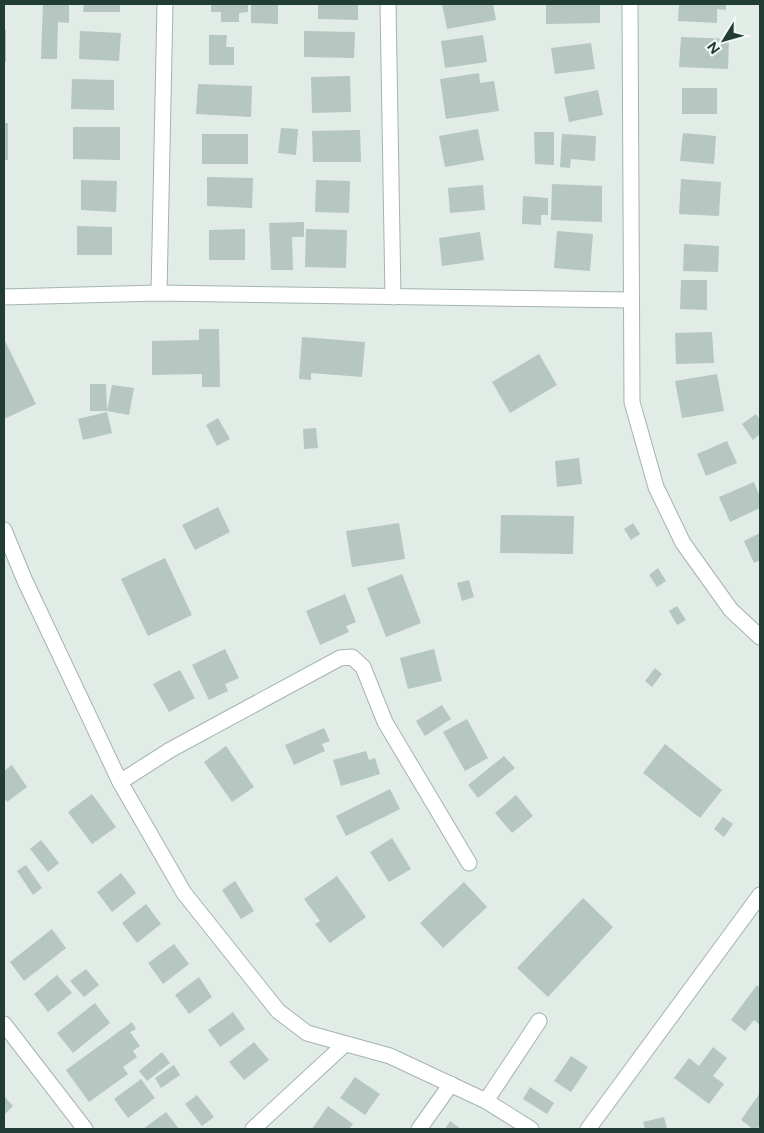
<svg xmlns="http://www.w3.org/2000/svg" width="764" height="1133" font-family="Figtree,sans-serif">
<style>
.building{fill:#b6c6c0}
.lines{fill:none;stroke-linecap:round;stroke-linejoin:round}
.street-casing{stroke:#a4b4ae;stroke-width:17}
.street{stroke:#fff;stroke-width:15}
</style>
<rect width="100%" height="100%" fill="#e1ece7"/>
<!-- building -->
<g class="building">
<path d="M43,4H69V23L58,22L57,59H41Z"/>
<path d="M84,4H120V12H83Z"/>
<path d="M211,4H248V12L239,13V22H221V12H211Z"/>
<path d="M251,4H278V24L251,23Z"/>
<path d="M318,4H358V20L318,19Z"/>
<path d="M442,4H493L496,20L447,29Z"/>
<path d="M546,4H600V23L546,24Z"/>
<path d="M679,4H726V10L717,9V23L678,21Z"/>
<rect x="4" y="30" width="2" height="32"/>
<path d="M80,31L121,33L119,61L79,59Z"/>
<path d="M304,31L355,32L354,58L304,57Z"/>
<path d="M209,35H227L226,47H234V65H209Z"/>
<path d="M483,35L487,62L445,68L441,41Z"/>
<path d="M681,37L729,39L728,69L679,67Z"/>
<path d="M591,43L595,69L555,74L551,48Z"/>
<path d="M479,73L480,83L494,81L499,111L446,119L440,79Z"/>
<path d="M350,76L351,112L312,113L311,77Z"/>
<path d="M72,79L114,80V110L71,109Z"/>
<path d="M198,84L252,86L251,117L196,114Z"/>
<rect x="682" y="88" width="35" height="26"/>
<path d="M598,90L603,115L569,122L564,97Z"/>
<rect x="4" y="123" width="4" height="37"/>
<path d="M73,127H120V160L73,159Z"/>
<path d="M281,128L298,129L296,155L278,153Z"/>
<path d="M478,129L484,160L445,167L439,136Z"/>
<path d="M360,130L361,162H313L312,131Z"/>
<path d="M534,132H554V165L535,164Z"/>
<path d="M683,133L716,136L714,164L680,161Z"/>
<rect x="202" y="134" width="46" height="30"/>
<path d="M562,134L596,136L595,161L571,159L570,168L560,167Z"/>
<path d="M207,177L253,178L252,208L207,206Z"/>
<path d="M681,179L721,182L719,216L679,214Z"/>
<path d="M81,180L117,181L116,212L81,210Z"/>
<path d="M316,180L350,181L349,213L315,212Z"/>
<path d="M552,184L602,186V222L551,220Z"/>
<path d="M483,185L485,210L450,213L448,188Z"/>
<path d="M523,196L548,198V215H541V225L522,224Z"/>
<path d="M304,222V237H292L293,270H271L269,223Z"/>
<path d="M77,226L112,227V255H77Z"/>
<path d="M245,229V260H209V230Z"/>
<path d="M306,229L347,230L346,268L305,267Z"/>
<path d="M557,231L593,234L590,271L554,268Z"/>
<path d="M480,232L484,260L442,266L439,238Z"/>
<path d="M684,244L719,246L718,272L683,271Z"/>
<path d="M681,280H707V310L680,309Z"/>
<path d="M199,329H219L220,387H202V374L152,375V341L199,340Z"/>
<path d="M712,332L714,363L676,364L675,333Z"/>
<path d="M302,337L365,342L362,377L311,373V380L299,379Z"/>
<path d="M4,339L36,404L4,419Z"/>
<path d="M539,354L557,385L510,413L492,382Z"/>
<path d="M717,374L724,411L682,418L675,381Z"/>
<path d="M90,384H106L107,411H90Z"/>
<path d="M112,385L134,388L129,415L107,411Z"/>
<path d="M107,412L112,433L83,440L78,419L107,412V414Z"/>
<path d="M756,414L760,420V434L753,440L742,424Z"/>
<path d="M218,418L230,439L217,446L206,425Z"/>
<path d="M316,428L318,448L304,449L303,429Z"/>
<path d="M727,441L737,463L706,476L697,454Z"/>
<path d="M579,458L582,484L557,487L555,461Z"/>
<path d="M754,482L760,497V508L730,522L719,497Z"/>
<path d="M218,507L230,532L195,550L182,525Z"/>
<path d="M501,515L574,516L573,554L500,553Z"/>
<path d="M399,523L405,559L352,567L346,531Z"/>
<path d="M633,523L640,534L631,540L624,529Z"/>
<path d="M760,533V560L754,563L744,541Z"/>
<path d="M165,558L192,615L148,636L121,579Z"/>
<path d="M658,568L666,581L657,587L649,575Z"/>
<path d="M402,574L421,623L386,637L367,588Z"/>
<path d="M469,580L474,597L462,601L457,583Z"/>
<path d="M345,594L356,622L346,626L349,632L320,645L306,611Z"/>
<path d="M677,606L686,620L677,625L669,611Z"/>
<path d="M225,649L239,678L225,684L228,691L209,700L192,665Z"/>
<path d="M434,649L442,681L408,689L400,658Z"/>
<path d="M655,668L662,674L652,687L645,681Z"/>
<path d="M180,670L195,698L169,712L153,684Z"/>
<path d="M442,705L451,719L425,736L416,721Z"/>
<path d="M467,719L488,758L465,771L443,732Z"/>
<path d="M324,728L330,741L322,744L325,751L294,765L285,745Z"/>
<path d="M665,744L722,790L700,818L643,773Z"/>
<path d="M226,746L254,787L232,802L204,762Z"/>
<path d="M366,751L369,760L375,758L380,774L341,786L333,760Z"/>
<path d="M504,756L515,768L478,798L468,785Z"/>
<path d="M12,765L27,787L7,802L4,798V771Z"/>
<path d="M390,789L400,809L346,836L336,816Z"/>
<path d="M92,794L116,827L92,844L68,812Z"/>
<path d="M516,795L533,816L512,833L495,813Z"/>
<path d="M723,817L733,824L724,837L714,829Z"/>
<path d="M392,838L411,869L389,882L370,852Z"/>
<path d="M41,840L59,863L48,872L30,849Z"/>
<path d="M26,865L42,888L33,895L17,871Z"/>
<path d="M121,873L136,893L112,912L97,892Z"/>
<path d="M337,876L366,917L330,943L315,924L320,921L304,899Z"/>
<path d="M235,881L254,911L241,919L222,890Z"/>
<path d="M464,882L487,907L443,948L420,923Z"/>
<path d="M583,898L613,927L548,997L517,968Z"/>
<path d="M146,904L161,924L137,943L122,923Z"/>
<path d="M52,929L66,948L24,981L10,962Z"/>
<path d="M174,944L189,964L163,984L148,963Z"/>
<path d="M86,969L99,985L84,997L70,981Z"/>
<path d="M57,975L72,993L48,1012L34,994Z"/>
<path d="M199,977L212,997L189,1014L175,995Z"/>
<path d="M757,985L760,988V1025L754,1020L745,1031L731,1020Z"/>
<path d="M95,1003L110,1023L73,1053L57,1033Z"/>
<path d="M233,1012L245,1029L220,1047L208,1030Z"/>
<path d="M132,1022L136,1029L130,1032L140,1046L133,1051L137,1057L123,1067L128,1074L89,1102L66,1070Z"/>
<path d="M254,1042L269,1060L244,1080L229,1062Z"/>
<path d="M713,1047L727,1058L713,1076L724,1084L709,1104L674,1078L689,1058L699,1066Z"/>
<path d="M162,1052L170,1063L147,1081L139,1071Z"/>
<path d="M571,1056L588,1067L571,1092L554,1081Z"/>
<path d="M174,1065L180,1075L161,1088L155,1078Z"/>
<path d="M355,1077L380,1094L365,1115L340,1098Z"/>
<path d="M141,1079L155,1098L128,1118L114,1099Z"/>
<path d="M530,1087L554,1103L547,1114L523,1099Z"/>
<path d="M760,1093V1124L757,1129H753L741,1120Z"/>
<path d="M197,1095L214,1117L202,1126L185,1104Z"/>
<path d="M4,1096L13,1106L4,1115Z"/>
<path d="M328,1106L353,1124L349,1129H312Z"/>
<path d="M166,1112L179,1129H143Z"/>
<path d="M664,1117L667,1129H645L643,1122Z"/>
<path d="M450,1121L461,1129H445Z"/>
</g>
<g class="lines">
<!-- street casing -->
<g class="street-casing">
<g id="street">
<path d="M388,4L393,297"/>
<path d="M630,4L632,402L656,487L683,543L731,610L760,637"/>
<path d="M159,293L165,4"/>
<path d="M4,297L159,293L631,300"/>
<path d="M4,530L25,581L120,782L184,893L278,1011L307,1033L390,1056L486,1101L531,1129"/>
<path d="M120,782L170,750L340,658L352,657L363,667L385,722L469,863"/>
<path d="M4,1024L85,1129"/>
<path d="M486,1101L539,1021"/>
<path d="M253,1129L345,1044"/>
<path d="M419,1129L451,1084"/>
<path d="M588,1129L760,895"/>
</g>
</g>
<!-- street -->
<use href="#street" class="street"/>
</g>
<!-- border -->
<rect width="764" height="1133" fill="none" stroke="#213c35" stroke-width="10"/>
<!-- north arrow -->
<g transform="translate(724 40) rotate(233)" stroke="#f1f8f5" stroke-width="4" paint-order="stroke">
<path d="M0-4L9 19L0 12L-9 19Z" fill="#213c35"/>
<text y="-8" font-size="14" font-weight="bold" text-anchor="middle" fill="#213c35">N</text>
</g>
</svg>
